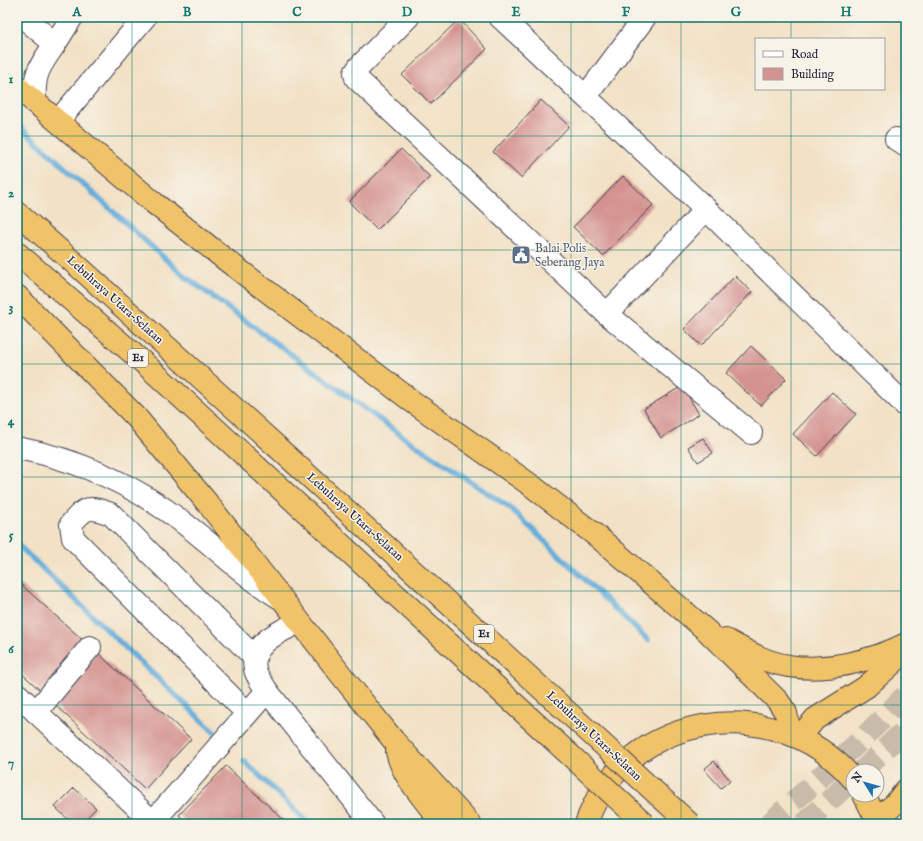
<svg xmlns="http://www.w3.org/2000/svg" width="923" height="841" font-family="'IM FELL English',serif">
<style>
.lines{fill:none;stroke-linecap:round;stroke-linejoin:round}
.stream{stroke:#65addc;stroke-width:5.5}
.building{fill:#d49390}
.highway-tunnel{stroke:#c8bba9;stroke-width:22;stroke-dasharray:22 11;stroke-linecap:butt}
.minor-casing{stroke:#413f50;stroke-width:24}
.highway-casing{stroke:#413f50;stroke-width:24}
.minor{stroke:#fff;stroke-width:22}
.highway{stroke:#f1c369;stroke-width:22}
.highway-bridge-casing{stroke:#413f50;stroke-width:24;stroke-linecap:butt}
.highway-bridge{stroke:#f1c369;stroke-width:22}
.grid{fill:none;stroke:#0f766e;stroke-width:1;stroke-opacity:0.55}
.labels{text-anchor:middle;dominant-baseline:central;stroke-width:3;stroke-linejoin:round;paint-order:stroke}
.shield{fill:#f7f3e8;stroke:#62616f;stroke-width:1}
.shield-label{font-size:11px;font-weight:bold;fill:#22223b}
.service-label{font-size:12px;fill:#4e5e75;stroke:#f7f3e8;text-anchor:start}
.street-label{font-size:12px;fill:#22223b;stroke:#f7f3e8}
.neatline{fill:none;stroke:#0f766e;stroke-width:1.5}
.grid-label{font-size:13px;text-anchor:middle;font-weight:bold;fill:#0f766e}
</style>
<rect width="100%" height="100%" fill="#f7f3e8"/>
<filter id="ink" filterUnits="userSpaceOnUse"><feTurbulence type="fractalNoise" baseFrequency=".025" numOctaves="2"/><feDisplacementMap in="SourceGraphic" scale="8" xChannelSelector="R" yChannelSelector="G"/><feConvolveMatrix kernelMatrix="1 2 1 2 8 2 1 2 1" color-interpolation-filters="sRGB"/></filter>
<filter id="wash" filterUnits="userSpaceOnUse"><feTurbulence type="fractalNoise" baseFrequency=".012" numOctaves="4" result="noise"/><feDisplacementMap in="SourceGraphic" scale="16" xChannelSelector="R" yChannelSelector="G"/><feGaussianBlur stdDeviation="0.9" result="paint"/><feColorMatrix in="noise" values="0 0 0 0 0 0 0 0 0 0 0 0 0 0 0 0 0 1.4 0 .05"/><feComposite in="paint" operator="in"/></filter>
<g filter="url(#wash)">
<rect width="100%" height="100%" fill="#f2e1c5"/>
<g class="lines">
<!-- stream -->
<g class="stream">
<path d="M17,124L183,275L405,438L510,508L648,640"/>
<path d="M17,544L214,732"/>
<path d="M244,761L310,824"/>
</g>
</g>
<g id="blocks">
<!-- building -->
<g class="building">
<path d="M459,19L487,49L431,104L402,75Z"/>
<path d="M541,100L569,126L521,178L493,152Z"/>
<path d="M401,149L430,177L377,230L349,202Z"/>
<path d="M623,176L653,205L603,256L573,227Z"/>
<path d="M735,276L752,292L701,346L684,329Z"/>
<path d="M751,346L786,379L761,406L726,373Z"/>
<path d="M682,386L699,414L661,438L644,409Z"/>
<path d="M832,392L856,414L817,456L793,434Z"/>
<path d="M703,438L713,453L698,462L688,447Z"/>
<path d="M17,581L85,642L41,691L17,669Z"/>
<path d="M97,652L191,739L145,789L51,701Z"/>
<path d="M714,761L730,780L721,788L704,769Z"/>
<path d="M226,766L288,824H188L179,815Z"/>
<path d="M74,788L96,808L81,824H73L55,807Z"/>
</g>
</g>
</g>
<g filter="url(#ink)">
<use href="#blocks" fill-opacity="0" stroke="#413f50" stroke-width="1"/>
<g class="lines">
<!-- highway-tunnel -->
<g class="highway-tunnel">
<path d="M862,771L906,729"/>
<path d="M769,824L861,740L906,695"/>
<path d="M804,824L853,779"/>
</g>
<!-- minor casing -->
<g class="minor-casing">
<g id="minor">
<path d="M23,17L55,44C39,67 33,74 35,103"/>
<path d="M408,17L359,67L355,73L356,78L607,314L751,433"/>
<path d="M500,17L706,209L906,406"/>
<path d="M55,44L72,17"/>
<path d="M586,96L645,17"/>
<path d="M58,121L145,17"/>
<path d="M896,139L906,146"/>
<path d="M607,314L706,209"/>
<path d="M17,448C83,460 142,489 194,531C224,555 246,577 280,598"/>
<path d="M267,691L373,824"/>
<path d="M17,694L155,824"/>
<path d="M36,712L90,647"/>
<path d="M247,713L73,538L71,524C86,506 89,506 111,514L255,658"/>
<path d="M151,824L267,691C263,684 256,676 255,669C249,643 282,631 299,622"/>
</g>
</g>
<!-- highway casing -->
<g class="highway-casing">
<g id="highway">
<path d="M17,87L154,203L226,260L413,402L532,486L598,537L707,631L778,701L786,713L790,733"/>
<path d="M17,213L80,268L276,446"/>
<path d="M17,253L145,364L257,467"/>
<path d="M17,296L136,417L209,505L342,676L394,741L470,824"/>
<path d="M726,640C746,651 766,663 789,666C826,672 872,661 906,644"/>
<path d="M800,737L815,719L866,687L906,651"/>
<path d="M397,752C404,781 426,799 442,824"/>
<path d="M864,795L879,824"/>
<path d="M877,819L895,804L906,790"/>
<path d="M586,824C625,710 778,690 853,779"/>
</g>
</g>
<!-- minor -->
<use href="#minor" class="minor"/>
<!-- highway -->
<use href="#highway" class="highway"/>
<!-- highway-bridge casing -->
<g class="highway-bridge-casing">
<g id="highway-bridge">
<path d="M276,446L690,824"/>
<path d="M257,467L645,824"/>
</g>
</g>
<!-- highway-bridge -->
<use href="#highway-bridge" class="highway-bridge"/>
</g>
</g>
<!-- grid -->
<path class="grid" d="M132,17V824M242,17V824M352,17V824M462,17V824M571,17V824M681,17V824M791,17V39M791,89V824M17,136H906M17,250H906M17,364H906M17,477H906M17,591H906M17,705H906"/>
<!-- icons -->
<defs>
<g id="civic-square" transform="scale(1)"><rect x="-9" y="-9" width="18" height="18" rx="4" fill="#5c6f8a" stroke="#f7f3e8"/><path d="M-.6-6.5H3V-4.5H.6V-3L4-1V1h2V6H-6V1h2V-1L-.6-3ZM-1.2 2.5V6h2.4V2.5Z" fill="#fff"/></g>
</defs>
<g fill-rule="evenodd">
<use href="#civic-square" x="521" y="255"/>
</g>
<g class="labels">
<!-- shield labels -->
<g class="shield">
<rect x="128" y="349" width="20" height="18" rx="3"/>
<rect x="474" y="625" width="20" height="18" rx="3"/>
</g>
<g class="shield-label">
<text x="138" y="358">E1</text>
<text x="484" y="634">E1</text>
</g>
<!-- service labels -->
<g class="service-label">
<text x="535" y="248">Balai Polis<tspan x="535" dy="14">Seberang Jaya</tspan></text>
</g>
<!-- street labels -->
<g class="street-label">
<text transform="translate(115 300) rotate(42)">Lebuhraya Utara–Selatan</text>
<text transform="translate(355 517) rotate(42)">Lebuhraya Utara–Selatan</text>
<text transform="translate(594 736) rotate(43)">Lebuhraya Utara–Selatan</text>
</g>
</g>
<!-- margin -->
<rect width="923" height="841" fill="none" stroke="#f7f3e8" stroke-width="44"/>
<!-- legend -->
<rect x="755" y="38" width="130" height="52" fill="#f7f3e8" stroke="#a29fa3"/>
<rect x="763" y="51" width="20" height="6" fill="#ffffff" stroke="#a29fa3"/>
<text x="791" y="58" font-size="12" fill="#22223b">Road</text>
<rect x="763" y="68" width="20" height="12" fill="#d49390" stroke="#a29fa3"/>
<text x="791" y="78" font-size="12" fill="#22223b">Building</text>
<!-- north arrow -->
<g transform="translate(865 783) rotate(307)"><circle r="19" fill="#f7f3e8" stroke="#a29fa3"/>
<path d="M0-3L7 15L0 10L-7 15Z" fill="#1f6fb2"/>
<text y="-6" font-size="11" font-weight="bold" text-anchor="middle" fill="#22223b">N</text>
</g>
<rect x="22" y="22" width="879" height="797" class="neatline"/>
<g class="grid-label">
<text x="77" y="16">A</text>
<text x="187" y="16">B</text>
<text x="297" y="16">C</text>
<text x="407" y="16">D</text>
<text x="516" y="16">E</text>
<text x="626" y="16">F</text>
<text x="736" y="16">G</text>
<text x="846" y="16">H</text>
<text x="11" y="83">1</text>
<text x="11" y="197">2</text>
<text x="11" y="311">3</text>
<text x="11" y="425">4</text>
<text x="11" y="539">5</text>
<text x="11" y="653">6</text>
<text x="11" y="767">7</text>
</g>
</svg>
